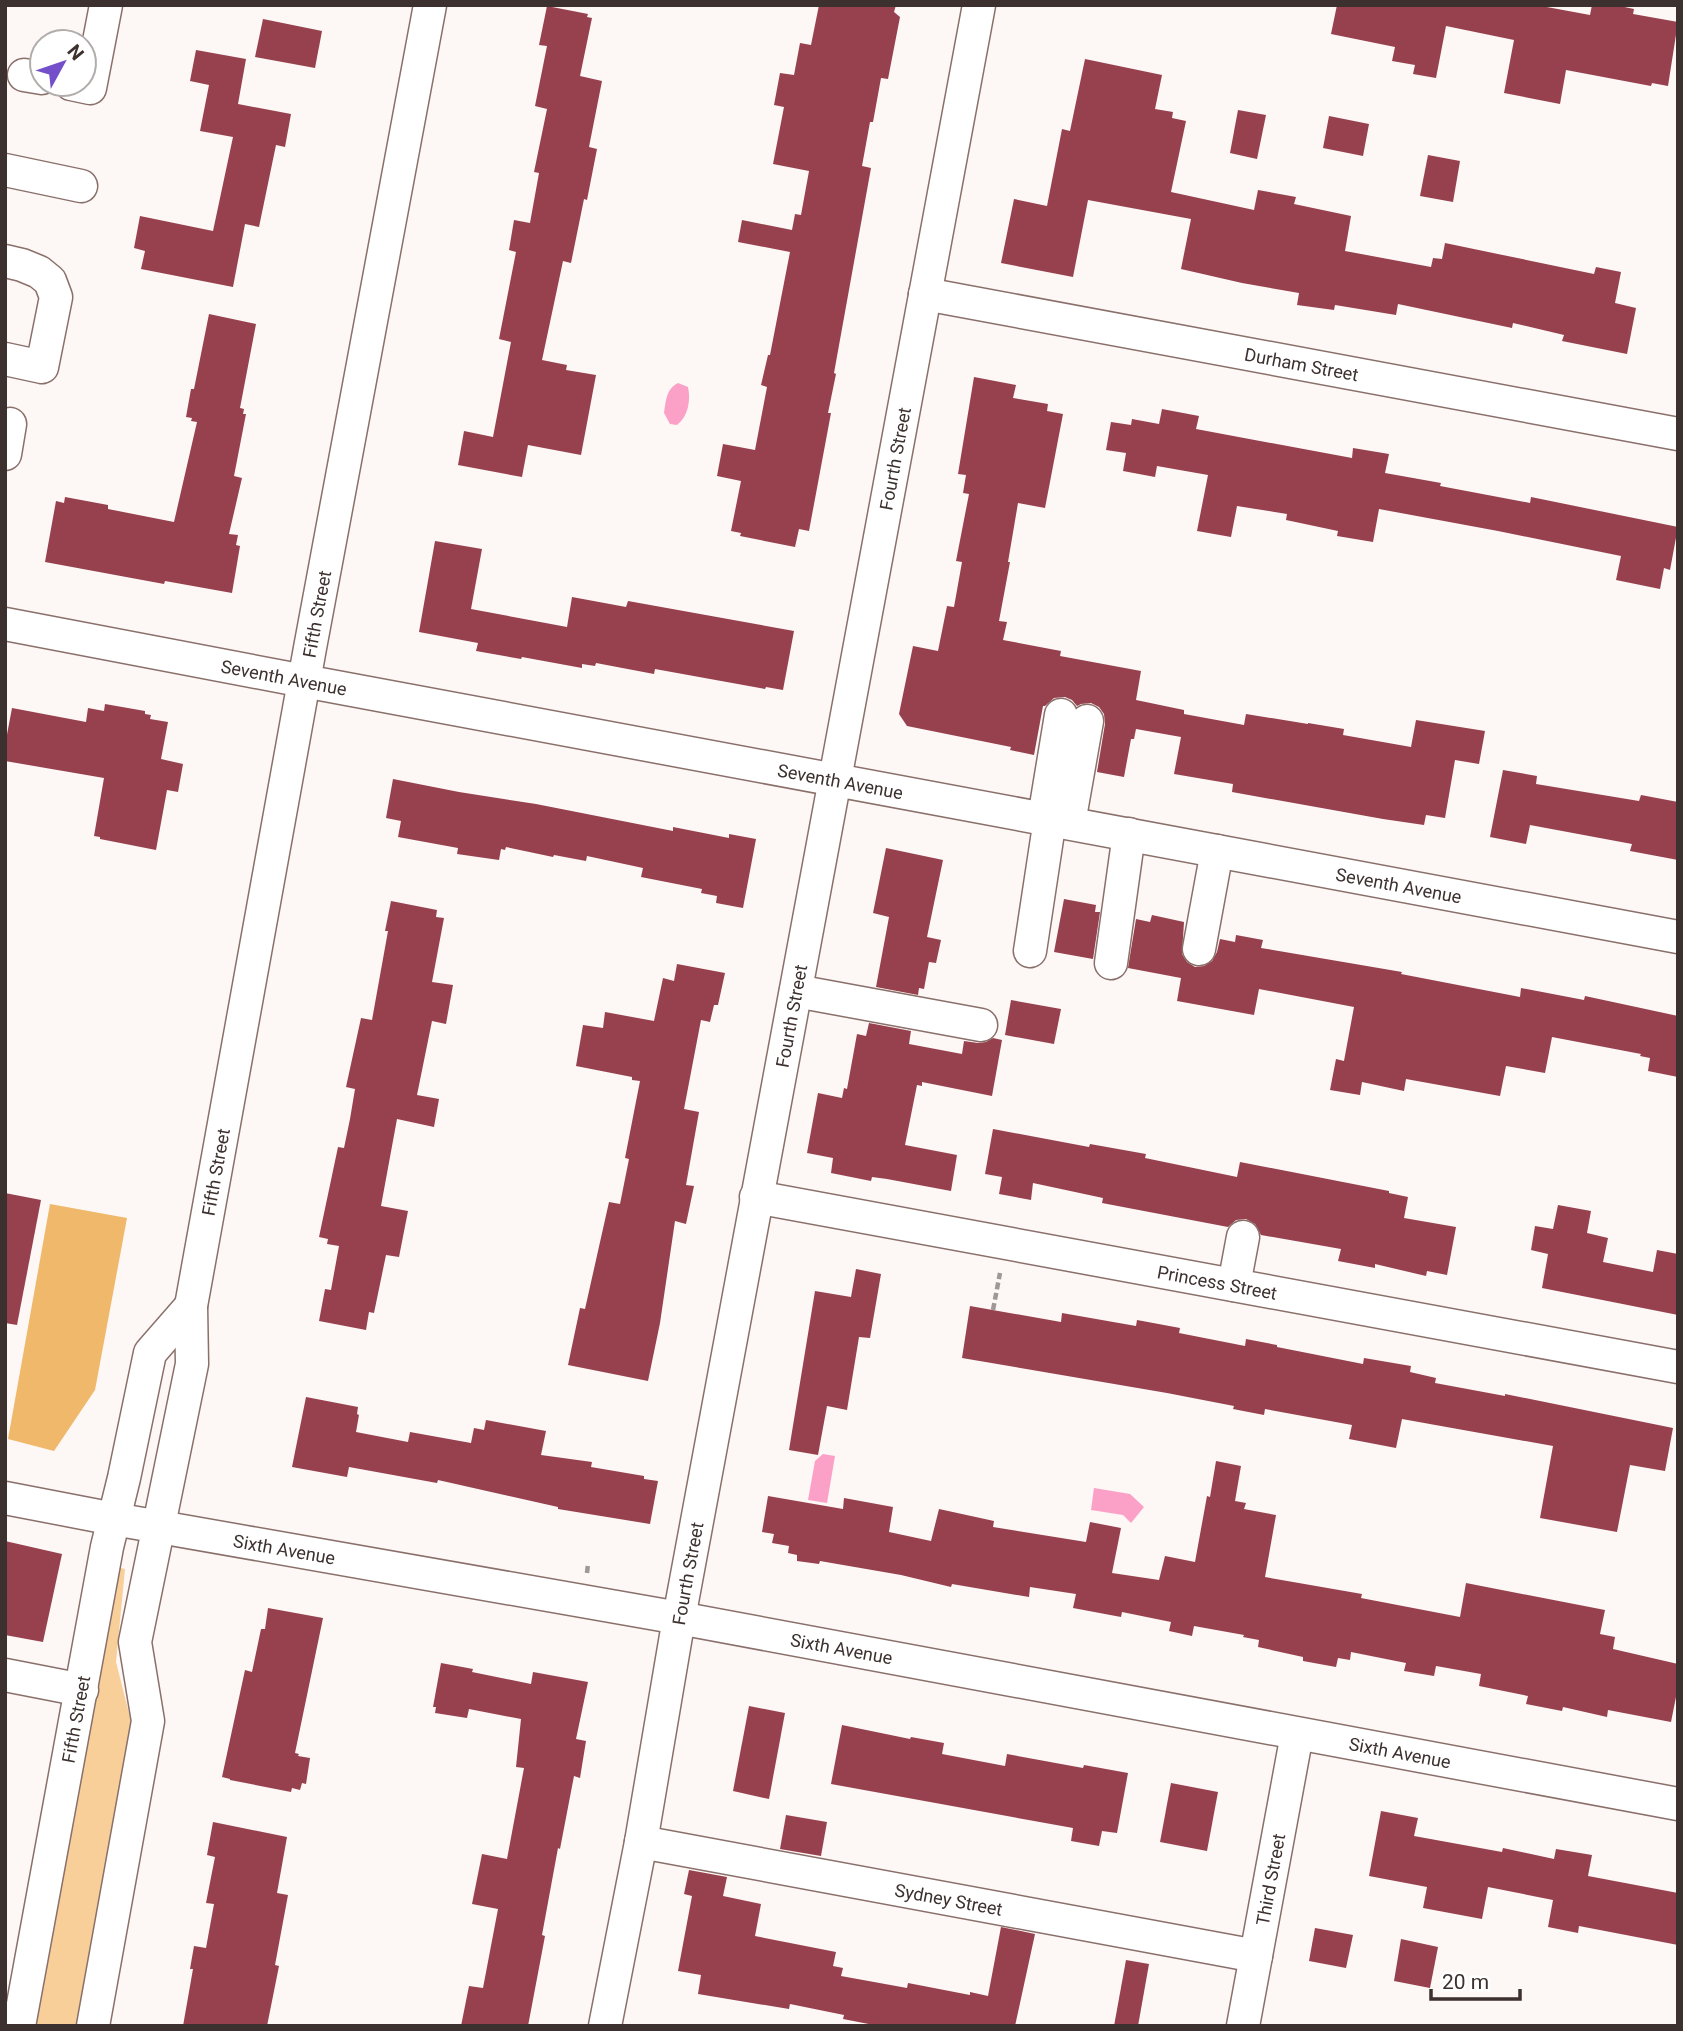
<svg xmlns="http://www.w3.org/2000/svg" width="1683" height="2031" font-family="Roboto,sans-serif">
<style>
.green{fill:#f8cf99}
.forest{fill:#f0b86a}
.water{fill:#fba1c7}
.building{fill:#97414e}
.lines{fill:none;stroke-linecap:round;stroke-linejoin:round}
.minor-casing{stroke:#8a706a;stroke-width:35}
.path{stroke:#a09896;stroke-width:4.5;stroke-dasharray:7 3.5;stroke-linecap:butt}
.minor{stroke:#fff;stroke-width:32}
.labels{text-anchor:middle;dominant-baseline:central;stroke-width:7;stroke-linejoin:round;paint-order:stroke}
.street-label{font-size:18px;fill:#3c312e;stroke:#fff}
</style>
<rect width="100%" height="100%" fill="#fdf7f6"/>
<!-- green -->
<path class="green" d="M117,1567L125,1569L116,1662L132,1725L130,1746L76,2026H32Z"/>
<!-- forest -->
<path class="forest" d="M50,1204L127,1218L95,1390L54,1451L8,1439Z"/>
<!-- water -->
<g class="water">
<path d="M678,383L688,387C691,400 688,417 677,425L670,424L664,413C666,401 666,389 678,383Z"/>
<path d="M823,1454L835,1456L827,1503L808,1500L815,1461Z"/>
<path d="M1094,1488L1130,1494L1144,1507L1131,1523L1123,1515L1091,1510Z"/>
</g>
<!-- building -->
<g class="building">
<path d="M819,5H896L894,12L900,17L888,79L881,78L873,122H870L862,166L871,168L834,373L836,374L828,413H831L809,531L799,529L795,547L740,536L741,533L731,531L741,481L717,476L723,444L755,450L767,387L761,385L768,355H770L790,252L738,242L742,220L792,230L795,214L801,215L809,171L773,164L784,107L774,105L780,73L794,75L800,43L811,45Z"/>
<path d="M1337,5H1536L1590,15L1592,5H1615L1634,9L1633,14L1678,22L1668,86L1652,83L1651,86L1566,70L1560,104L1504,93L1514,40L1446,26L1436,78L1413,74L1415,65L1392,61L1395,47L1331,34Z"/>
<path d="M547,6L588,14L587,17L592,18L580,76L602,81L589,147L597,149L587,200L584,199L571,263L563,261L542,360L567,365L566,370L596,375L581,455L528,445L522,477L458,465L464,431L493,437L511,342L499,339L516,252L509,250L514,220L530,223L539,173L534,172L547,109L535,106L547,46L539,45Z"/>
<path d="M263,19L322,31L315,68L255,57Z"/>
<path d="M196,50L246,59L238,104L291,114L285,147L276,145L259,227L245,224L233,287L141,269L145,251L134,248L140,216L213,231L233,137L200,131L209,85L190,81Z"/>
<path d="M1085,59L1162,75L1155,109L1173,112L1172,118L1186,121L1171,192L1254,210L1258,190L1296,197L1294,204L1351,216L1345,251L1431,267L1433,258L1442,259L1445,243L1594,274L1596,267L1621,272L1615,303L1636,308L1627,354L1562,341L1564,335L1513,323L1512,328L1398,304L1396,315L1335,305L1334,310L1297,305L1299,293L1242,283L1181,269L1191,219L1088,200L1073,277L1001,263L1014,199L1047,206L1062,129L1070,131Z"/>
<path d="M1238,110L1266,115L1257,159L1230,153Z"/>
<path d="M1329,116L1369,124L1363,156L1323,148Z"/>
<path d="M1428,155L1460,161L1453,202L1420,196Z"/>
<path d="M209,314L256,324L240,408L244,409L243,414H246L234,476L242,478L229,534L238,535L236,545L240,546L232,593L165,581L164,584L45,562L56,501L64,503L65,497L108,505V509L174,522L197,422L191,421L192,418L186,417L191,389H194Z"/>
<path d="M974,377L1016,385L1013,398L1048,404L1047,411L1063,414L1045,508L1018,503L1008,562H1010L999,621L1007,622L1003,640L1061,651L1060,656L1141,671L1136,700L1184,710V714L1244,725L1246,714L1308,724V723L1344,729L1343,735L1411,747L1416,720L1485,731L1479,764L1455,760L1445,818L1426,815L1424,825L1383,819L1232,792L1233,784L1174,774L1181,737L1136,729L1134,739H1131L1124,777L1097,772L1105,724L1104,714L1099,707L1091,703L1081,704L1077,706L1072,700L1065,697L1054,698L1045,706H1043L1034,755L1010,750L1011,747L907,726L899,714L913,646L938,651L947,606L954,607L962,562L956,561L969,494L963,493L966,475L958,474Z"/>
<path d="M1162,409L1199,416L1196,429L1352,458L1353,448L1389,454L1385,473L1441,483L1440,486L1530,503L1531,497L1678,527L1670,570L1664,568L1660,589L1616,580L1621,556L1498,531L1379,509L1373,542L1337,536L1338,531L1286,520L1287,514L1237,506L1231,537L1197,531L1208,475L1157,466L1155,477L1123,471L1126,453L1106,450L1111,422L1131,425L1132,419L1159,424Z"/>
<path d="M435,541L482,549L471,609L567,627L572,597L626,607L628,601L794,631L783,690L766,687L765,689L655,669L654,674L596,663L595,666L582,664V668L522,657L521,659L476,651L478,643L419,632Z"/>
<path d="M105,704L145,711V714L151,715L150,719L168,722L161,759L183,764L178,792L167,790L156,850L100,839V837L94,836L104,778L5,761V745L12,708L86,722L88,708L104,711Z"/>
<path d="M1503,770L1537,776L1536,784L1639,801L1641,795L1678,802V860L1630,851L1632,844L1530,825L1526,844L1490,837Z"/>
<path d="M393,779L459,792L536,804L673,831V827L729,838V834L756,839L743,908L716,903L717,896L701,893L702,889L641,877L643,868L587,856L586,861L554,855L553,857L506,847L505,850L501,849L499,860L457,854L458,848L398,837L401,821L386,818Z"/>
<path d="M886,848L943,860L927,937L941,940L936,963L929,962L924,989L919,988L918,995L876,987L889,917L873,913Z"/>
<path d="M1064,899L1096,905L1095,912H1100L1093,959L1054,952Z"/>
<path d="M391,901L437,910L436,917L444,918L432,982L453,985L446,1024L432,1021L417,1095L439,1099L434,1127L397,1119L381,1206L408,1211L399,1257L386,1255L374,1313L369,1312L366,1330L319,1321L325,1289L331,1290L339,1246L327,1244L328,1239L319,1237L338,1147L344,1148L350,1119L355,1089L346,1087L361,1018L372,1020L388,931H385Z"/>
<path d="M1152,915L1184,922L1182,954L1187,962L1195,967L1204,966L1212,961L1217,952L1220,939L1235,942L1236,935L1263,940L1261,948L1402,972L1401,974L1520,997L1521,988L1584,1000L1585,996L1678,1016V1077L1648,1071L1650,1058L1640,1056L1641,1054L1552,1037L1545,1073L1506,1066L1500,1096L1406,1079L1404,1091L1362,1082L1360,1095L1330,1090L1336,1059L1344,1061L1354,1007L1259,989L1254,1015L1177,1001L1181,978L1128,968L1136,919L1150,922Z"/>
<path d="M677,964L725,973L718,1005H714L710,1022L701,1020L684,1109L699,1112L686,1185L694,1186L686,1224L675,1221L660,1323L648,1381L568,1365L580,1308L585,1309L609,1202L620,1204L629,1159L625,1158L640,1081L632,1080V1077L576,1066L583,1025L603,1028L605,1012L654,1021L663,978L674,981Z"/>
<path d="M1011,1000L1061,1009L1054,1044L1005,1035Z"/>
<path d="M869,1023L911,1031L909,1044L962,1054L964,1041L978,1043L986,1042L993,1038L1002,1040L992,1096L922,1082V1086L917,1085L905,1145L957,1155L951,1191L887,1179L872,1177L871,1181L831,1173L833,1158L807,1153L818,1093L842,1098L844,1088L847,1089L857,1034L866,1036Z"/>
<path d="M993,1129L1089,1147L1090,1144L1146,1154L1145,1158L1237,1177L1240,1162L1389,1191V1193L1408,1197L1404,1218L1456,1227L1447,1275L1427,1271L1426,1276L1375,1264V1268L1338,1261L1341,1249L1261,1235L1255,1224L1246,1219L1236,1220L1228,1227L1102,1203L1103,1198L1033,1183L1031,1200L999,1194L1002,1177L985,1174Z"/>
<path d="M5,1193L41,1200L17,1325L5,1323Z"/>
<path d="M1558,1205L1591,1211L1587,1233L1608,1238L1603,1262L1653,1272L1657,1250L1678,1254V1315L1542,1288L1548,1254L1531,1250L1535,1226L1553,1229Z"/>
<path d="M856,1269L881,1274L870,1338L859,1337L847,1410L827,1406L818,1455L789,1450L815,1291L851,1297Z"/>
<path d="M970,1306L1061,1322L1062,1313L1136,1326L1137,1320L1180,1328L1179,1333L1245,1346L1246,1339L1277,1345V1347L1363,1364L1364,1358L1411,1366L1410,1372L1436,1378L1435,1383L1505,1396V1394L1673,1428L1665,1471L1630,1465L1617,1532L1540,1518L1553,1446L1402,1419L1396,1448L1349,1439L1352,1425L1265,1409L1264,1415L1233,1409L1234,1406L1167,1393L962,1358Z"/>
<path d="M306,1397L358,1407L357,1414L359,1415L356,1432L408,1442L410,1432L471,1443L474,1428L484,1430L486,1420L546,1431L541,1455L592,1462L591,1467L644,1476V1479L658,1481L650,1524L558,1509V1507L438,1480L437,1483L349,1467L347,1477L292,1467Z"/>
<path d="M1216,1461L1241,1466L1235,1501L1246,1503L1244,1509L1276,1515L1265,1577L1362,1594L1361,1598L1460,1617L1466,1583L1605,1610L1600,1634L1615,1637L1613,1649L1678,1664V1687L1671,1722L1608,1710L1607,1717L1563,1707L1562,1711L1526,1704L1528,1696L1479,1686L1481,1674L1436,1666L1434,1676L1404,1671L1406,1663L1351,1652L1350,1660L1338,1658L1336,1667L1303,1661V1657L1258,1647L1259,1640L1243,1637L1244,1635L1194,1626L1192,1636L1169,1631L1171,1622L1122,1612L1121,1617L1073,1608L1076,1594L1030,1587L1029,1597L952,1584L951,1587L901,1575L820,1561L819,1564L797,1561V1555L788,1553L789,1546L772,1543L774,1534L762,1532L768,1496L843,1509L844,1498L893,1507L889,1532L931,1541L939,1509L994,1521L993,1527L1086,1542L1090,1522L1121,1528L1112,1573L1159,1580L1165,1556L1195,1562L1207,1496L1210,1497Z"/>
<path d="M5,1541L62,1554L43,1642L5,1635Z"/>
<path d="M268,1608L323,1618L295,1753L299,1754L298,1756L310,1758L306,1784L302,1783L300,1790L292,1788L291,1792L230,1780V1779L222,1777L245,1670L252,1672L261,1629H265Z"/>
<path d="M441,1663L473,1669L472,1672L531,1684L533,1672L588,1682L576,1739L586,1741L580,1778L574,1776L560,1849L558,1848L542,1935L545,1936L528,2026H461L469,1986L483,1988L498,1909L472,1904L482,1854L507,1859L524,1768L516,1767L521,1719L469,1709L467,1718L435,1713L436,1707H433Z"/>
<path d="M749,1706L785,1713L769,1799L733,1791Z"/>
<path d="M842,1725L910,1739L911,1737L944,1743L942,1754L1005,1766L1007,1754L1083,1768L1084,1765L1128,1773L1117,1833L1102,1831L1099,1846L1071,1841L1073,1828L831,1784Z"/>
<path d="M1171,1783L1218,1792L1207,1851L1160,1842Z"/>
<path d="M1381,1811L1418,1818L1414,1836L1502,1852L1503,1848L1554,1859L1556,1849L1592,1855L1588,1876L1678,1893V1945L1579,1926L1578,1933L1548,1927L1553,1900L1488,1887L1482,1919L1423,1908L1427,1887L1369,1876Z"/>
<path d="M786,1815L827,1822L821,1856L780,1849Z"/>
<path d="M213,1822L287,1837L277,1893L288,1895L275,1965L279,1966L267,2026H183L193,1969H190L194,1946L206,1948L214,1904L206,1903L215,1857L207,1855Z"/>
<path d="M689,1870L727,1877L723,1896L761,1904L755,1936L836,1952L833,1966L843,1968L841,1976L907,1988L908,1983L970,1995V1992L988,1996L1001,1927L1035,1934L1015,2026H879L843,2019L844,2015L790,2004L789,2009L698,1994L701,1975L678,1971L692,1896L684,1894Z"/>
<path d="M1315,1928L1353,1935L1346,1968L1309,1961Z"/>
<path d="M1401,1939L1438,1947L1430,1988L1394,1981Z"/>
<path d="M1126,1960L1149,1964L1138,2026H1114Z"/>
</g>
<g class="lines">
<!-- minor casing -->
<g class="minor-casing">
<g id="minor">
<path d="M24,75L42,78"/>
<path d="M71,84L90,88L106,5"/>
<path d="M5,170L81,186"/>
<path d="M5,261L22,265L39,272L50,281L56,297L42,367L5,359"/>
<path id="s1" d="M925,294L1678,434"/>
<path d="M5,454L10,424"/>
<path id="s2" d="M5,624L304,681L1678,937"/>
<path d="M1044,818L1061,715"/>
<path d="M1069,823L1087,721"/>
<path d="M1199,949L1217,851"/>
<path d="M1030,951L1050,819"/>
<path d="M1111,963L1129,834"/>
<path d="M796,991L981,1025"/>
<path id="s3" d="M756,1197L1678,1367"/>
<path d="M1234,1285L1243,1237"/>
<path id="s4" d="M5,1498L114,1519L679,1618L1678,1804"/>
<path d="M5,1675L82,1690"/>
<path id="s5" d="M641,1842L1256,1956"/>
<path id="s6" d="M19,2026L107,1547L124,1478L150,1353L191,1306"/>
<path id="s7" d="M93,2026L148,1721L135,1642L192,1364L191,1306L310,648L430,5"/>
<path id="s8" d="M605,2026L641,1842L679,1618L979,5"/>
<path id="s9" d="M1243,2026L1297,1734"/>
</g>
</g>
<!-- path -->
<g class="path">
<path d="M993,1310L1000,1273"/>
<path d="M587,1573L588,1564"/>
</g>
<!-- minor -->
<use href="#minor" class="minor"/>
</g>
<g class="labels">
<!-- street labels -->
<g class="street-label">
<text stroke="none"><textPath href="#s1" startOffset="383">Durham Street</textPath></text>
<text stroke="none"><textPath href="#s8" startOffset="1594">Fourth Street</textPath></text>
<text stroke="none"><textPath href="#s7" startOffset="1435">Fifth Street</textPath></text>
<text stroke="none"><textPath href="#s2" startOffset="284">Seventh Avenue</textPath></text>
<text stroke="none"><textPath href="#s2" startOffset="850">Seventh Avenue</textPath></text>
<text stroke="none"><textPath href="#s2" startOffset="1418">Seventh Avenue</textPath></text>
<text stroke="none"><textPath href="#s8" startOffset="1027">Fourth Street</textPath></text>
<text stroke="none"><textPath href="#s7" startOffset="868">Fifth Street</textPath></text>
<text stroke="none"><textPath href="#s3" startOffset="469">Princess Street</textPath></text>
<text stroke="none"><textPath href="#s4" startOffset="284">Sixth Avenue</textPath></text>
<text stroke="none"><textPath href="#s8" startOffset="460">Fourth Street</textPath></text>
<text stroke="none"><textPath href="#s4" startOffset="850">Sixth Avenue</textPath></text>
<text stroke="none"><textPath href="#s6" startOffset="312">Fifth Street</textPath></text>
<text stroke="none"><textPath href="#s4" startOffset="1418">Sixth Avenue</textPath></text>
<text stroke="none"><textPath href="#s9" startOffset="149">Third Street</textPath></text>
<text stroke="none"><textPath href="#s5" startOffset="313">Sydney Street</textPath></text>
</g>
</g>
<!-- border -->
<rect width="1683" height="2031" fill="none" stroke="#3c312e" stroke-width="14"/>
<!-- north arrow -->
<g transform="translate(63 63) rotate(50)"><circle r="33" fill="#ffffff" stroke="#b1adab" stroke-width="2"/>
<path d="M0-5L12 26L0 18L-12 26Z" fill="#7350ca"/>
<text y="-10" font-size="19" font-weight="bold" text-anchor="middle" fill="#3c312e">N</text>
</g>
<!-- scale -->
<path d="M1431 1989v10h89v-10" fill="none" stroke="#3c312e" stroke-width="3.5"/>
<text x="1442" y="1989" font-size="21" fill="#3c312e" stroke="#ffffff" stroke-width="5" paint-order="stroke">20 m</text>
</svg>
